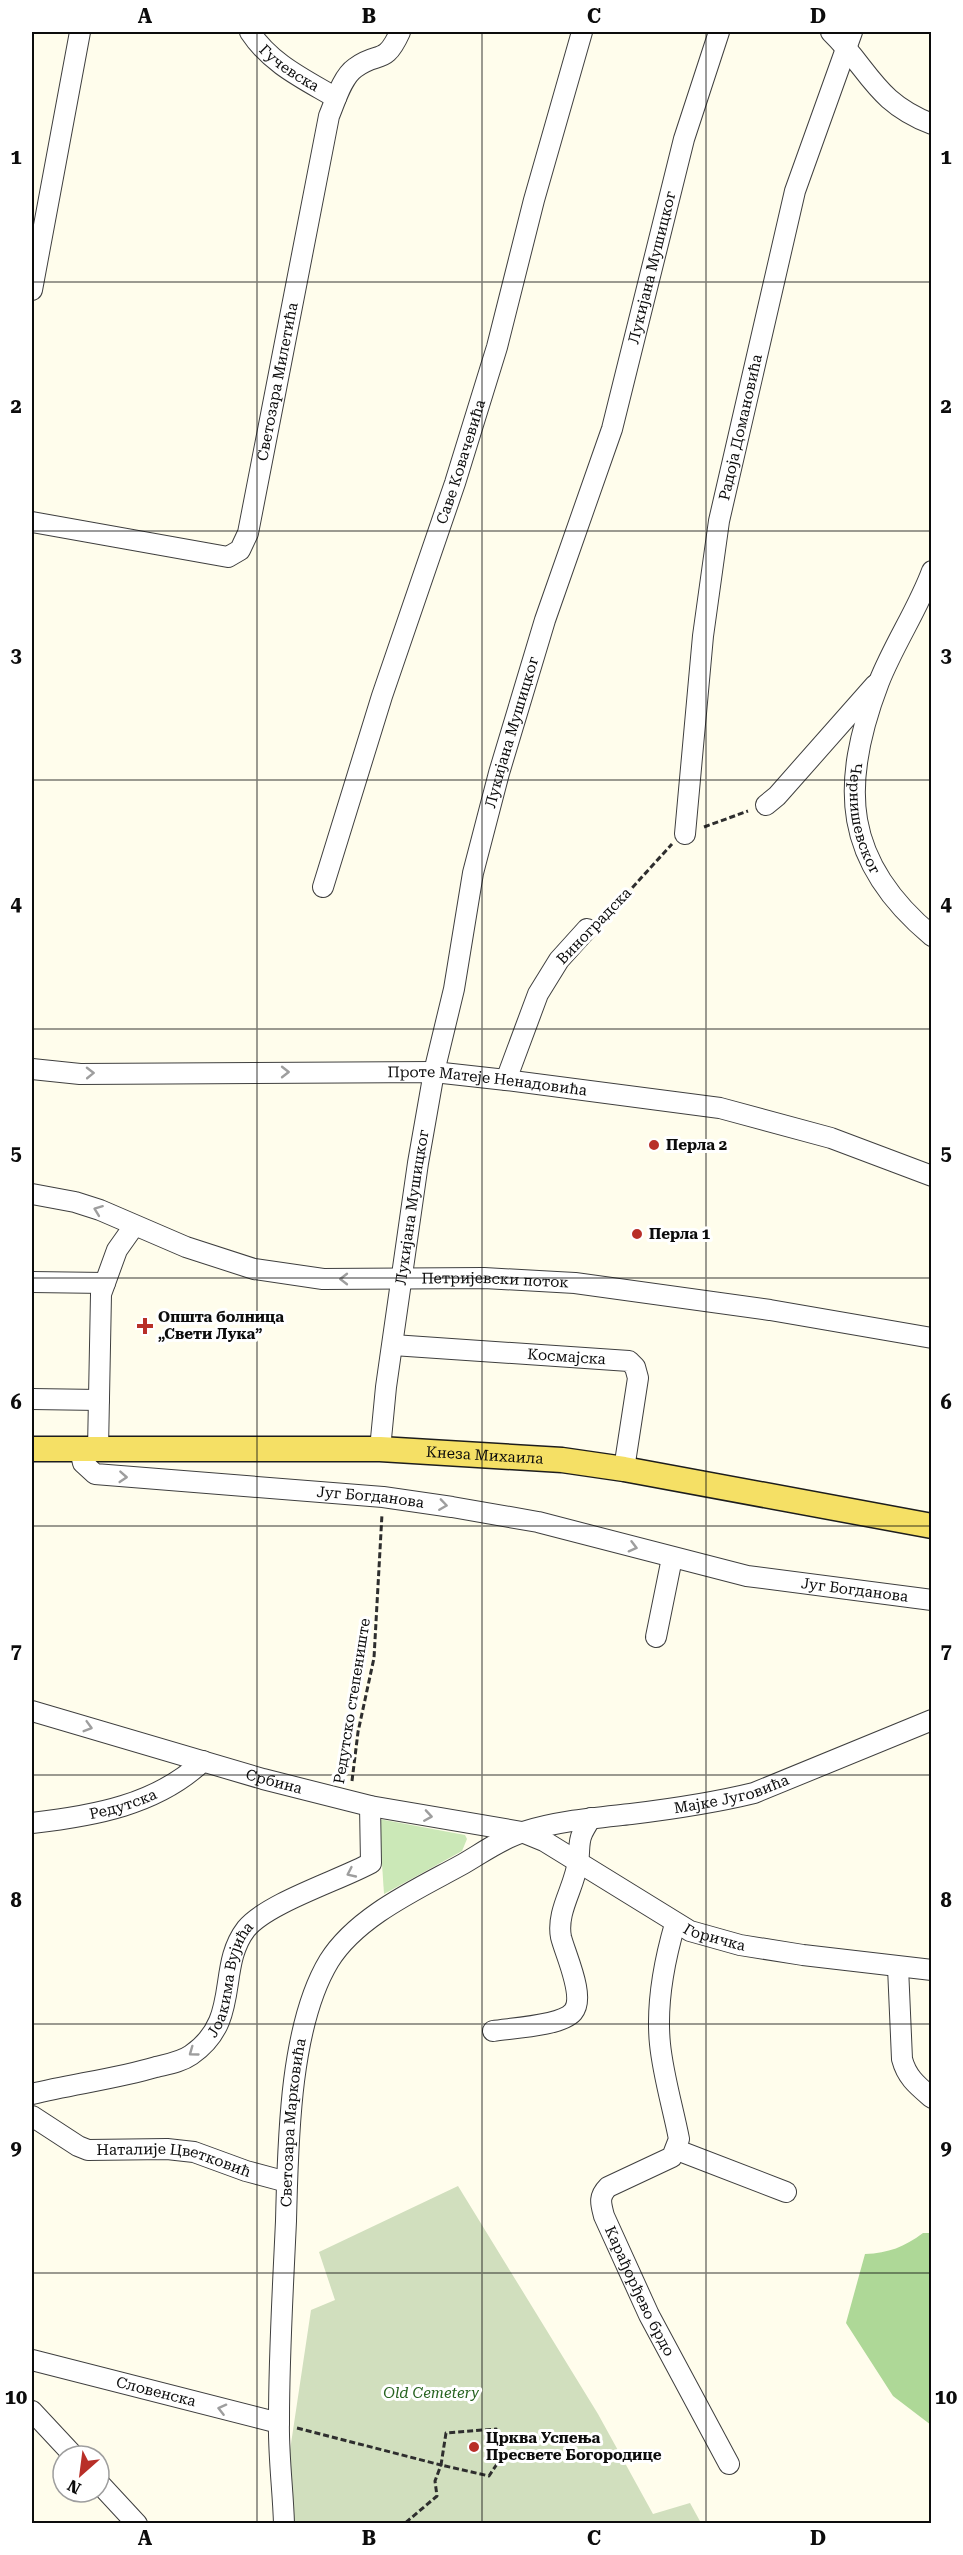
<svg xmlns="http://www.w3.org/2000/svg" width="963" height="2555" font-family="'Roboto Serif',serif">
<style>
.green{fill:#cbe8b7}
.forest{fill:#aed897}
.cemetery{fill:#d1dfbe}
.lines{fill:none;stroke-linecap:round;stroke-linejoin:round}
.minor-casing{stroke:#3f3f3f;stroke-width:22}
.major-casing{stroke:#1d1d1d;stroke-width:27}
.path{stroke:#2e2e2e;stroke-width:3;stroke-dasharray:6 3;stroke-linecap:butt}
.minor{stroke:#fff;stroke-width:20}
.major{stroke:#f5e065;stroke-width:24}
.oneway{stroke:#9e9e9e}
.grid{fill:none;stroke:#0c0c0c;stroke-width:1.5;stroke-opacity:0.55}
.poi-dot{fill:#b82f28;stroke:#fff;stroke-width:2}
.labels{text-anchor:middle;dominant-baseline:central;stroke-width:6;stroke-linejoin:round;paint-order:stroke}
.street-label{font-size:15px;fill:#0c0c0c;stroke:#fff}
.poi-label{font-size:15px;font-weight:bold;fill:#0c0c0c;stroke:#fff;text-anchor:start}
.park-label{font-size:15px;font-style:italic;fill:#26621f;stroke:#fff}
.neatline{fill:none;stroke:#0c0c0c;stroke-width:2}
.grid-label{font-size:20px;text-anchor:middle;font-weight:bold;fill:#0c0c0c}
</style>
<rect width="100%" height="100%" fill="#fffdec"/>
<!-- green -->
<path class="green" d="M379,1819L465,1835L467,1839L462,1851L384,1894Z"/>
<!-- forest -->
<path class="forest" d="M923,2233H932L931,2425L893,2396L846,2323L865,2254C889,2253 904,2247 923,2233Z"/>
<!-- cemetery -->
<path class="cemetery" d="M458,2186L598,2414L653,2514L690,2503L701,2523L293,2524L289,2457L311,2310L335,2300L319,2252Z"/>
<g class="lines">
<!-- minor casing -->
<g class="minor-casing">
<g id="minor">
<path id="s1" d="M250,32C271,64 304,79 336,98"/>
<path d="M831,32C870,70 875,102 932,124"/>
<path d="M32,290L80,32"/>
<path id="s2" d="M32,522L228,557L240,550L248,533L329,116C335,102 342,77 355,68C379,50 384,67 400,32"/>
<path id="s3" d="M932,571C918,609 894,644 879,682C839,786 843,862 932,936"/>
<path d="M766,805L777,796L875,685"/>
<path id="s4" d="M685,834L703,636L719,521L795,191L852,32"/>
<path id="s5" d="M323,887L382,696L455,483L497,347L534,200L582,32"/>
<path id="s6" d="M32,1069L80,1074L434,1072L506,1080L720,1108L831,1138L932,1176"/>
<path d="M506,1080L538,994L559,960L587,929"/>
<path id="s7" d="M32,1194L75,1202L100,1210L186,1247L254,1269L323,1279L484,1278L575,1283L770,1310L932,1338"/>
<path d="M32,1282L105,1283"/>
<path id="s8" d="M393,1345L629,1361L635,1367L638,1378L624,1469"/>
<path d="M32,1399L99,1400"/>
<path d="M98,1449L101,1294L117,1250L134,1226"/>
<path id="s9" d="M380,1449L386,1387L418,1163L434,1072L454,989L473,873L499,773L545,620L612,429L684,139L719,32"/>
<path id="s10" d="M80,1450L83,1463L95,1474L383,1497L452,1507L538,1522L747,1576L932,1600"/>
<path d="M656,1637L672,1558"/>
<path id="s11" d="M32,1711L263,1779L370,1806L522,1832L544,1841L690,1931L740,1945L803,1955L932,1970"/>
<path id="s12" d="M32,1823C93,1816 157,1805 203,1761"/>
<path id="s13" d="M675,1924C664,1962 656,2004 660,2044C663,2075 673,2108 679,2139L672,2157L608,2187C598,2197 601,2204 604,2216L649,2315L729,2464"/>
<path d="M898,1967L902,2059C907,2078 918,2086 932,2098"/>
<path d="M493,2031C512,2028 561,2026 573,2012C586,1997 565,1954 561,1937C556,1911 575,1887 578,1861C580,1852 578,1843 582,1834C584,1829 588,1823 591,1818"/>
<path id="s14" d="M32,2094C73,2084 115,2079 156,2067C168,2064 181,2062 191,2055C242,2020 216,1968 246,1929C267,1903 340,1880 371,1863L370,1806"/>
<path id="s15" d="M32,2116L78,2146L88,2150L167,2149L194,2152L246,2171L287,2182"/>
<path d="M677,2150L786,2192"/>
<path id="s16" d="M32,2360L279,2423"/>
<path d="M32,2411L74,2456"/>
<path d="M99,2483L137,2524"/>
<path id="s17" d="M284,2524C283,2489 278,2454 279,2419C279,2353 283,2287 286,2221C288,2145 289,2027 329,1961C357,1916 418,1889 463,1864C482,1853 501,1839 523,1832C557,1821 595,1818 631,1814C672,1809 713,1803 754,1793L932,1720"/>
</g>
</g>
<!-- major casing -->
<g class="major-casing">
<g id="major">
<path id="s18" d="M32,1449H380L562,1460L624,1469L932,1526"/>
</g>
</g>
<!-- path -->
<g class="path">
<path d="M704,827L748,811"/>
<path d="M602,921L672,844"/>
<path d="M352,1781L358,1732L374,1658L382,1514"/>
<path d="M297,2428L441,2465L435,2481L437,2496L404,2524"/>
<path d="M496,2429L499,2461L489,2476L441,2465L446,2433Z"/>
</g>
<!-- minor -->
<use href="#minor" class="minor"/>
<!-- major -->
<use href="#major" class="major"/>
</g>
<!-- one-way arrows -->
<defs><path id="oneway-chevron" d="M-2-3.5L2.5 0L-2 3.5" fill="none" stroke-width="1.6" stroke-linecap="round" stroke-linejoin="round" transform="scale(1.5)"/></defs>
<g class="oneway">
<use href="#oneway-chevron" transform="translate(285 1072)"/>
<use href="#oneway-chevron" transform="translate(90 1073) rotate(-1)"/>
<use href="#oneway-chevron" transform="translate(98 1210) rotate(-159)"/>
<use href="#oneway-chevron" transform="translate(344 1279) rotate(-180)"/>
<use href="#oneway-chevron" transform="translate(123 1477) rotate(4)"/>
<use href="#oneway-chevron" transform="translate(443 1505) rotate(8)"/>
<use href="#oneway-chevron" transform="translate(633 1547) rotate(15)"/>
<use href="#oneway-chevron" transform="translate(88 1727) rotate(16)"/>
<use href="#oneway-chevron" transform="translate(428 1816) rotate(9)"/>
<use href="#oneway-chevron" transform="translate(351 1873) rotate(155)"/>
<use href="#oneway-chevron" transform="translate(193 2052) rotate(144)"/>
<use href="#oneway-chevron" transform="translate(222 2409) rotate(-166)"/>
</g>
<!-- grid -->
<path class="grid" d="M257,32V2524M482,32V2524M706,32V2524M32,282H932M32,531H932M32,780H932M32,1029H932M32,1278H932M32,1526H932M32,1775H932M32,2024H932M32,2273H932"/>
<!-- markers -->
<g class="poi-dot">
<circle cx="654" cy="1145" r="6"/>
<circle cx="637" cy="1234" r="6"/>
<path d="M142 1317h6v6h6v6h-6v6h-6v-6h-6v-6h6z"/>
<circle cx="474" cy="2447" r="6"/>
</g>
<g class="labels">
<!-- street labels -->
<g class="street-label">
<text stroke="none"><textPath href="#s1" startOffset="54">Гучевска</textPath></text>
<text stroke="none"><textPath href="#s9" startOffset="1216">Лукијана Мушицког</textPath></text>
<text stroke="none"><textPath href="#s2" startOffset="386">Светозара Милетића</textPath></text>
<text stroke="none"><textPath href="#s4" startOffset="411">Радоја Домановића</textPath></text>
<text stroke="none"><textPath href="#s5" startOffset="447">Саве Ковачевића</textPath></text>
<text stroke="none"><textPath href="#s9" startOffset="730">Лукијана Мушицког</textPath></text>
<text stroke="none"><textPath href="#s3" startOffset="264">Чернишевског</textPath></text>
<text transform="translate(594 926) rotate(-46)">Виноградска</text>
<text stroke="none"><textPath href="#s6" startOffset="456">Проте Матеје Ненадовића</textPath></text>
<text stroke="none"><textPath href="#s9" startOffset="244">Лукијана Мушицког</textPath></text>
<text stroke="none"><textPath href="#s7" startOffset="477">Петријевски поток</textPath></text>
<text stroke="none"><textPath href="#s8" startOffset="174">Космајска</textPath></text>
<text stroke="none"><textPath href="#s18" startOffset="453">Кнеза Михаила</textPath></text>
<text stroke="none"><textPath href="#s10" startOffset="306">Југ Богданова</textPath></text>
<text stroke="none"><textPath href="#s10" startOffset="800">Југ Богданова</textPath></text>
<text transform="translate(352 1701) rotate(-81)">Редутско степениште</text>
<text stroke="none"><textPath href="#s11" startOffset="252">Србина</textPath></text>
<text stroke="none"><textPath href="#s17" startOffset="1017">Мајке Југовића</textPath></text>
<text stroke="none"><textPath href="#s12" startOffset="93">Редутска</textPath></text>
<text stroke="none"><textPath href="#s11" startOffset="726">Горичка</textPath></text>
<text stroke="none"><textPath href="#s14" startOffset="252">Јоакима Вујића</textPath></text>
<text stroke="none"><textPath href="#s17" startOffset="402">Светозара Марковића</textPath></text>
<text stroke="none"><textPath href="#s15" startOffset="153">Наталије Цветковић</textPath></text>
<text stroke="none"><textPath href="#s13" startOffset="423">Карађорђево брдо</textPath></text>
<text stroke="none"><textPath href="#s16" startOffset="128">Словенска</textPath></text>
</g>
<!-- poi labels -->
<g class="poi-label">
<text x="666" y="1145">Перла 2</text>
<text x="649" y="1234">Перла 1</text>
<text x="158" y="1317">Општа болница<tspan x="158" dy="17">„Свети Лука”</tspan></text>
<text x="486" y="2438">Црква Успења<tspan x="486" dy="17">Пресвете Богородице</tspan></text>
</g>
<!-- park labels -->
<g class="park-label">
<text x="431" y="2393">Old Cemetery</text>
</g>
</g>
<!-- border -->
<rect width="963" height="2555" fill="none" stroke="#ffffff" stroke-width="66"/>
<!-- north arrow -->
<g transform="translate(81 2474) rotate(208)"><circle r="28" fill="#ffffff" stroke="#9e9e9e" stroke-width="1.5"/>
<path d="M0-4.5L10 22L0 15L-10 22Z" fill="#b82f28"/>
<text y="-9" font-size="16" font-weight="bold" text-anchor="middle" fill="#0c0c0c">N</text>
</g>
<rect x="33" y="33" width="897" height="2489" class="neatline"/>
<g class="grid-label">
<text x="145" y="23">A</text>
<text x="369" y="23">B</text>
<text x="594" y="23">C</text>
<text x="818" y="23">D</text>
<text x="16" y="164">1</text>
<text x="946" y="164">1</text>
<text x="16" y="413">2</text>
<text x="946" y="413">2</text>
<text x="16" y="662">3</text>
<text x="946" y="662">3</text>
<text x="16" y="911">4</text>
<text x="946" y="911">4</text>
<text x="16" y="1160">5</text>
<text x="946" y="1160">5</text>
<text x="16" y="1409">6</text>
<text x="946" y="1409">6</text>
<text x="16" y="1658">7</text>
<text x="946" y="1658">7</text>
<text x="16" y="1907">8</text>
<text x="946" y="1907">8</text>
<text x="16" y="2155">9</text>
<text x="946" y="2155">9</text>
<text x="16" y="2404">10</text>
<text x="946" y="2404">10</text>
<text x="145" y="2545">A</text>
<text x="369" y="2545">B</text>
<text x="594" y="2545">C</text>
<text x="818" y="2545">D</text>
</g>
</svg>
